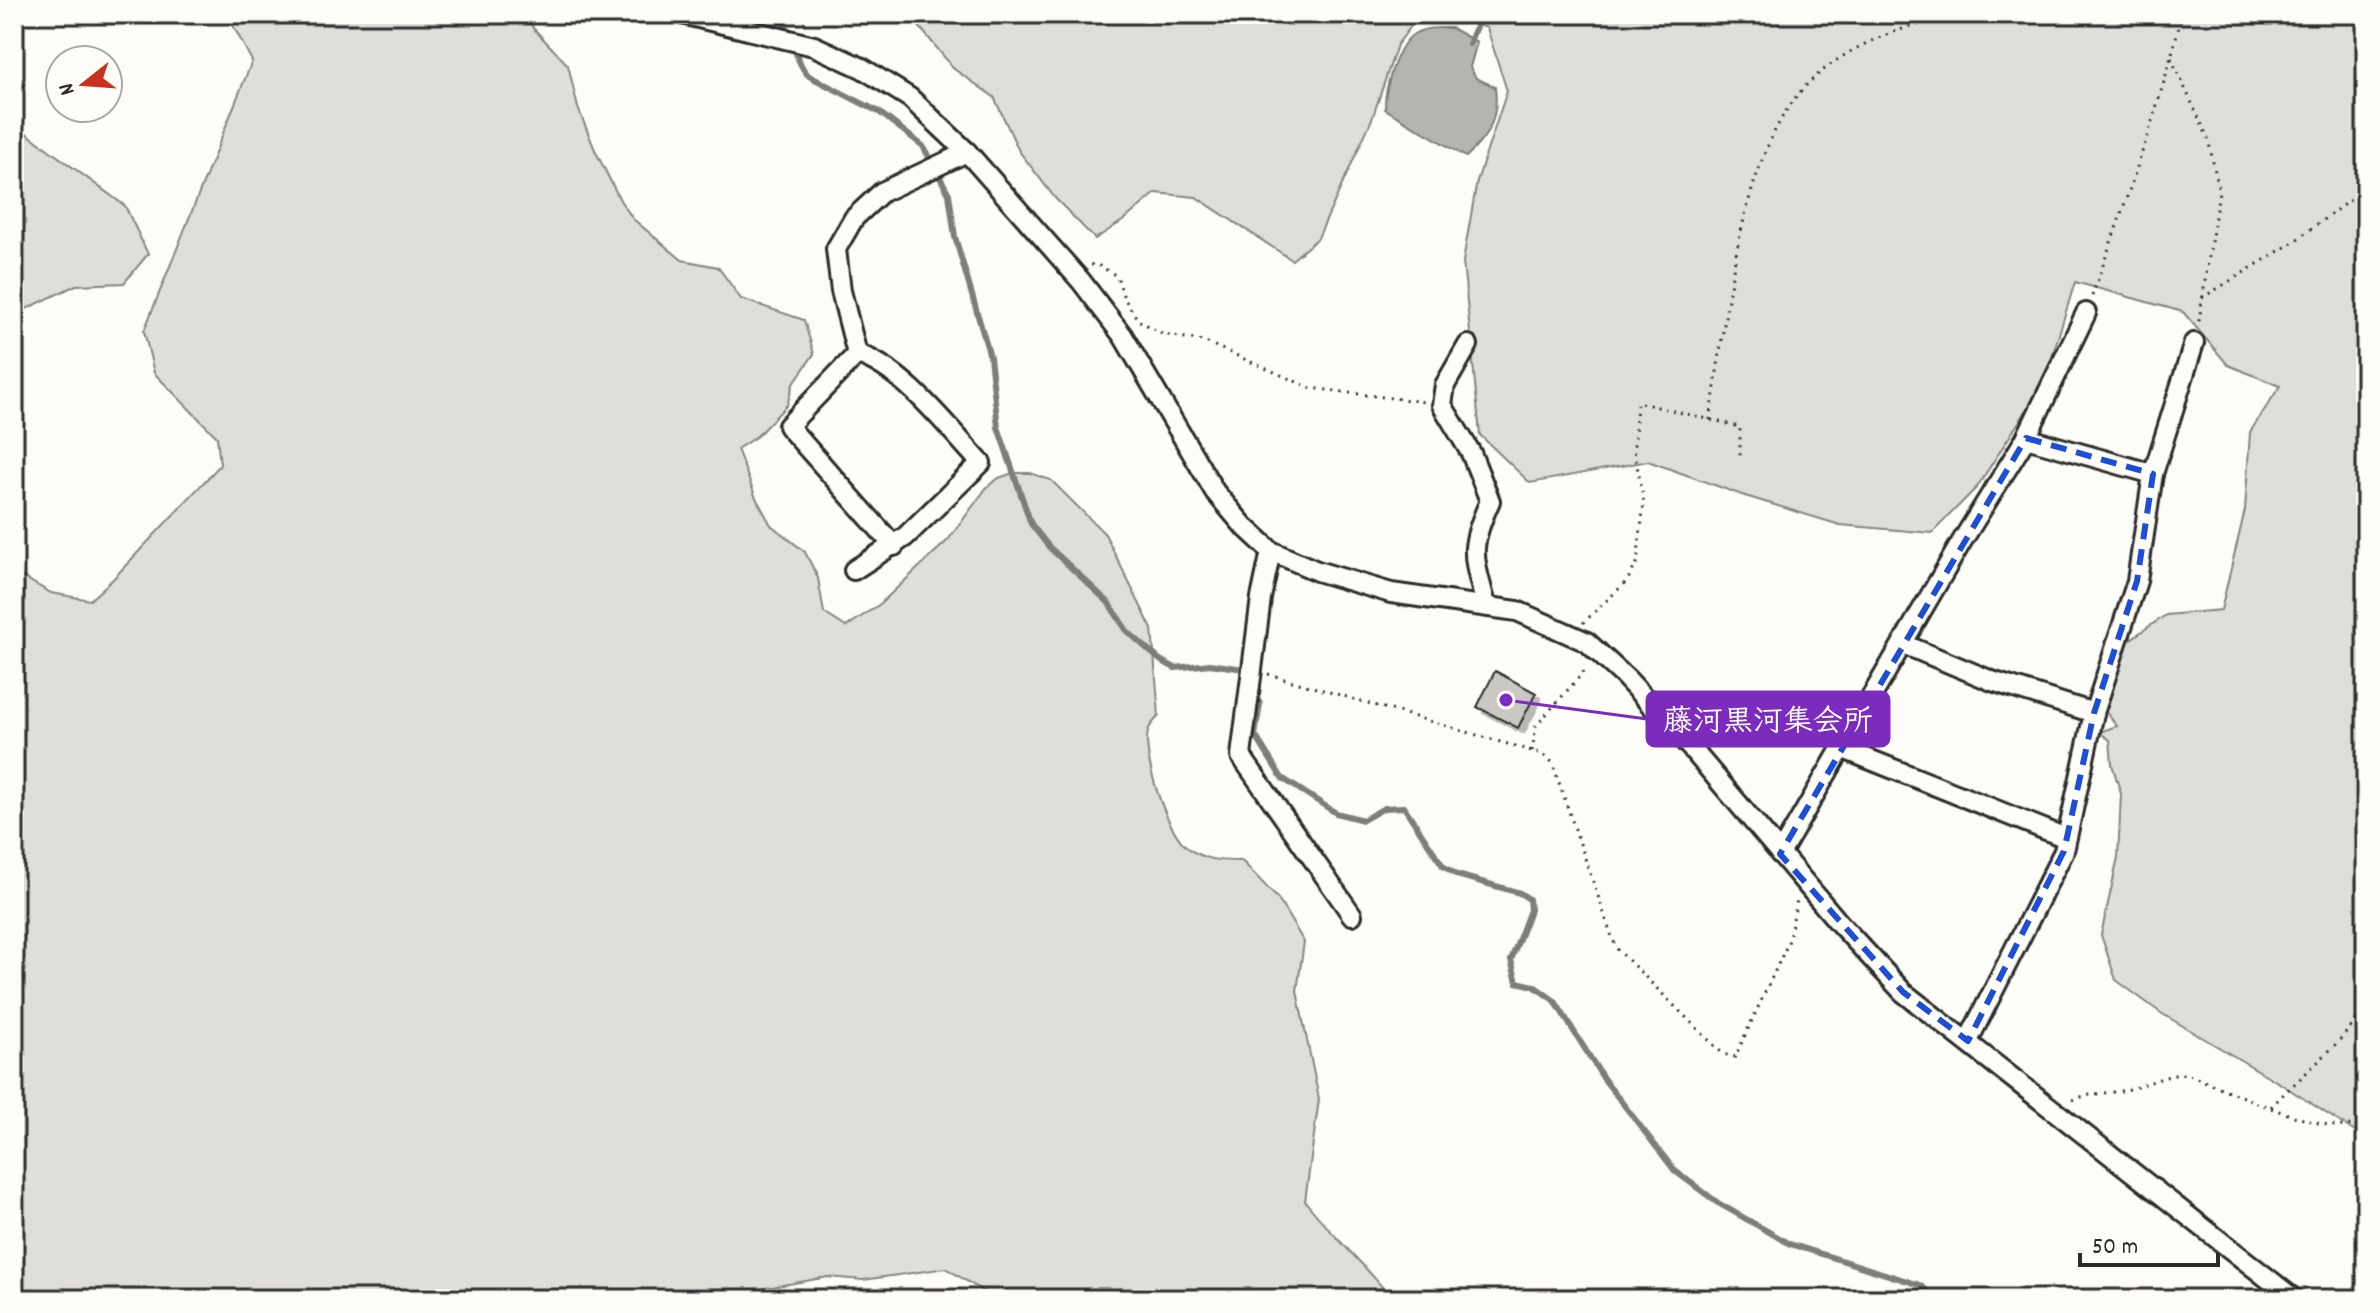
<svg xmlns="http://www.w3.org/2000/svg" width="2380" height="1313" font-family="Dekko,'Klee One',sans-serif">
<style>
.green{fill:#dfdeda;stroke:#858482;stroke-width:2}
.water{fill:#b5b4b1;stroke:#7e7d7b;stroke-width:2}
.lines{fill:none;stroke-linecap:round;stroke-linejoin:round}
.stream{stroke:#7e7d7b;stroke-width:6}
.building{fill:#c9c8c4;stroke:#2b2b2b;stroke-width:2;filter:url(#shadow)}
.minor-casing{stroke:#2b2b2b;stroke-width:24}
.path{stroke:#2b2b2b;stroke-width:3;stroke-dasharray:2 6;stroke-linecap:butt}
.minor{stroke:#fdfcf7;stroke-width:18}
.marked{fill:none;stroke:#1d4ed8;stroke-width:6;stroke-dasharray:16 10;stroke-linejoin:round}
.leader{fill:none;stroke:#7b2cbf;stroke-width:3}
.callout-dot{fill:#7b2cbf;stroke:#fdfcf7;stroke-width:3}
.callout{fill:#7b2cbf;stroke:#7b2cbf;stroke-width:3}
.callout-label{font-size:30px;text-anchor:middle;font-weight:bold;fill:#fff}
</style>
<defs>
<filter id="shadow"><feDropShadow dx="6" dy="6" stdDeviation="0" flood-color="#0004"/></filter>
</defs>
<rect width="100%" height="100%" fill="#fdfcf7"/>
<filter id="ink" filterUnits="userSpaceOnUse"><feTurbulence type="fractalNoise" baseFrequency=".0125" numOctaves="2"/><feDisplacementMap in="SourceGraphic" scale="16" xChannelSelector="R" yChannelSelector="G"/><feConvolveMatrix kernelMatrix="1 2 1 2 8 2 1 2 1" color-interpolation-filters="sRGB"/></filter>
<g filter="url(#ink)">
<!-- green -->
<g class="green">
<path d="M227,14H527L533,28L568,65L578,108L595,150L620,200L633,219L682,260L718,267L741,299L804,320L814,354L793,384L787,405L757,436L737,449L756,498L771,525L805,552L818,578L824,613L846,627L880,604L948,540L987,487L999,478L1013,473H1030L1051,480L1105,534L1152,629L1159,716C1155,720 1149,726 1148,731C1142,757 1167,833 1188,848C1205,861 1222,861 1242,861L1278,899L1304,942L1297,991L1319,1099L1305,1201C1332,1236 1365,1264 1392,1299H995L946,1268L863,1280L828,1277L760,1289L740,1295H714L712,1299H14V572L51,593L90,600L113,579L220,465L217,437L154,373L144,331L252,61Z"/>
<path d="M909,14H1420L1397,45L1372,119L1318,238L1292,260L1196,197L1156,193L1124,220L1095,239L1055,198L1019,151L994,97L954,69Z"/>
<path d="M1444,14H2366V1139L2281,1084L2161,1013L2116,980L2101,935L2118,858L2121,794L2112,764L2110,740L2099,732L2117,726L2102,707L2125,643L2166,615L2221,610L2245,510L2250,432L2280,386L2228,365L2183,312L2075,282L2044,383L1977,487L1932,533L1840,525L1742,495L1648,461L1530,483L1480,435L1463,261L1477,181L1507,91L1487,28Z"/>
<path d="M14,124L125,206L148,254L124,283L76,285L14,315Z"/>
</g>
<!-- water -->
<path class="water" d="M1451,28L1477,42L1470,67L1476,78L1495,87C1499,118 1489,136 1466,157L1385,109C1384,90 1397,44 1414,34C1425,27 1438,28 1451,28Z"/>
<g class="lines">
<!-- stream -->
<g class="stream">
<path d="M776,14C795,29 791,58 809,76L879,112L923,146L949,194L955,237L990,357L998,427L1031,524L1049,547L1108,602L1127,631L1160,660L1175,668L1210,664L1244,669L1246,675"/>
<path d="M1469,44L1481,14"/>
<path d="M1254,692L1260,704L1255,735L1282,778L1336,813L1363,820L1384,808L1404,807L1443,866L1457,875L1520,893L1529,899L1530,910L1511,960L1517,982L1534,986L1555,1001L1603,1078L1675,1171L1718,1203L1790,1244L1920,1285L1937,1299"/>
</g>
</g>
<!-- building -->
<path class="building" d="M1495,671L1536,693L1518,728L1477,707Z"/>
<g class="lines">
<!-- minor casing -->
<g class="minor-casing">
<g id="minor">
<path d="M682,14L814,46L862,68L910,98L967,152L1081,281L1123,336L1215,492L1243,525L1271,551L1317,571L1391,593L1517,611L1587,642L1626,678L1692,749L1840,924L1903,992L2294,1299"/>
<path d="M1468,345L1445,385L1442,405L1471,453L1490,501C1468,549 1473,555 1486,605"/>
<path d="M857,354L788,426L894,546"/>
<path d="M2026,438L2153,474"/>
<path d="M1271,551L1261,598L1241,756L1352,915"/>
<path d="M854,570L905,537L981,463C948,428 903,368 857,354L841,291L836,249L854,218L882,192L967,152"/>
<path d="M1903,644L1992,681L2094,713"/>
<path d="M1841,748L2066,838"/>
<path d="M1780,854L1962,541L2026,438L2086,313"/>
<path d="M1968,1041L2064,851L2094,713L2137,581L2153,474L2194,343"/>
</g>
</g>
<!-- path -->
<g class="path">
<path d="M802,14L805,24"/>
<path d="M2171,58L2208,138L2219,191L2198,327"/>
<path d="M1091,265L1096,264L1117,276L1124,298L1138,320L1162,334L1203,341L1311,388L1424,402"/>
<path d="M2092,296C2125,203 2159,110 2182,14"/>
<path d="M2202,298L2292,243L2366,188"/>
<path d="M1710,420C1725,327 1738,164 1800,92C1842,45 1903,25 1963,14"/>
<path d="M1583,623L1627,581L1637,563L1644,502L1634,450L1637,402L1740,427V461"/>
<path d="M1268,674L1542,754L1552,762L1613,940L1618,950L1723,1054L1735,1057L1788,943L1797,900"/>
<path d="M1532,751L1536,726L1588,667"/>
<path d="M2073,1100C2091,1092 2111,1094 2130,1089C2150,1084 2165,1074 2186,1074C2229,1090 2290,1120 2335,1126C2344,1127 2356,1124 2366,1123"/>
<path d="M2271,1107C2303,1073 2341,1046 2366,1006"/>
</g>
<!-- minor -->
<use href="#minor" class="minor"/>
</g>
</g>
<!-- marked area -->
<path class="marked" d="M2026,438L2153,474L2137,581L2094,713L2064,851L1968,1041L1903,992L1780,854Z"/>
<!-- callouts -->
<path class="leader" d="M1506 700L1647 719"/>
<circle class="callout-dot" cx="1506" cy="700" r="8"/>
<rect class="callout" x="1647" y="692" width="242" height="54" rx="8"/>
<g class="callout-label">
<text x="1768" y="730">藤河黒河集会所</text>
</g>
<!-- margin -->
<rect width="2380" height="1313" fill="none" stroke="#fdfcf7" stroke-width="48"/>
<rect x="24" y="24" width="2332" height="1265" fill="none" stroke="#2b2b2b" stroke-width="3" filter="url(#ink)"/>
<!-- north arrow -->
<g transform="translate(84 84) rotate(253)"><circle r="38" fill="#fdfcf7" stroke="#a9a8a5" stroke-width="2"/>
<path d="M0-6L14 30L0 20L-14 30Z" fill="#c8321e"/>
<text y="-12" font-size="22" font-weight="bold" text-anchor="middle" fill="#2b2b2b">N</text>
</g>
<!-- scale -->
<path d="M2080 1253v12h138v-12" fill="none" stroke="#2b2b2b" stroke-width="4"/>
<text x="2092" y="1253" font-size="24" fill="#2b2b2b" stroke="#fdfcf7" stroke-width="6" paint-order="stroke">50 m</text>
</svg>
